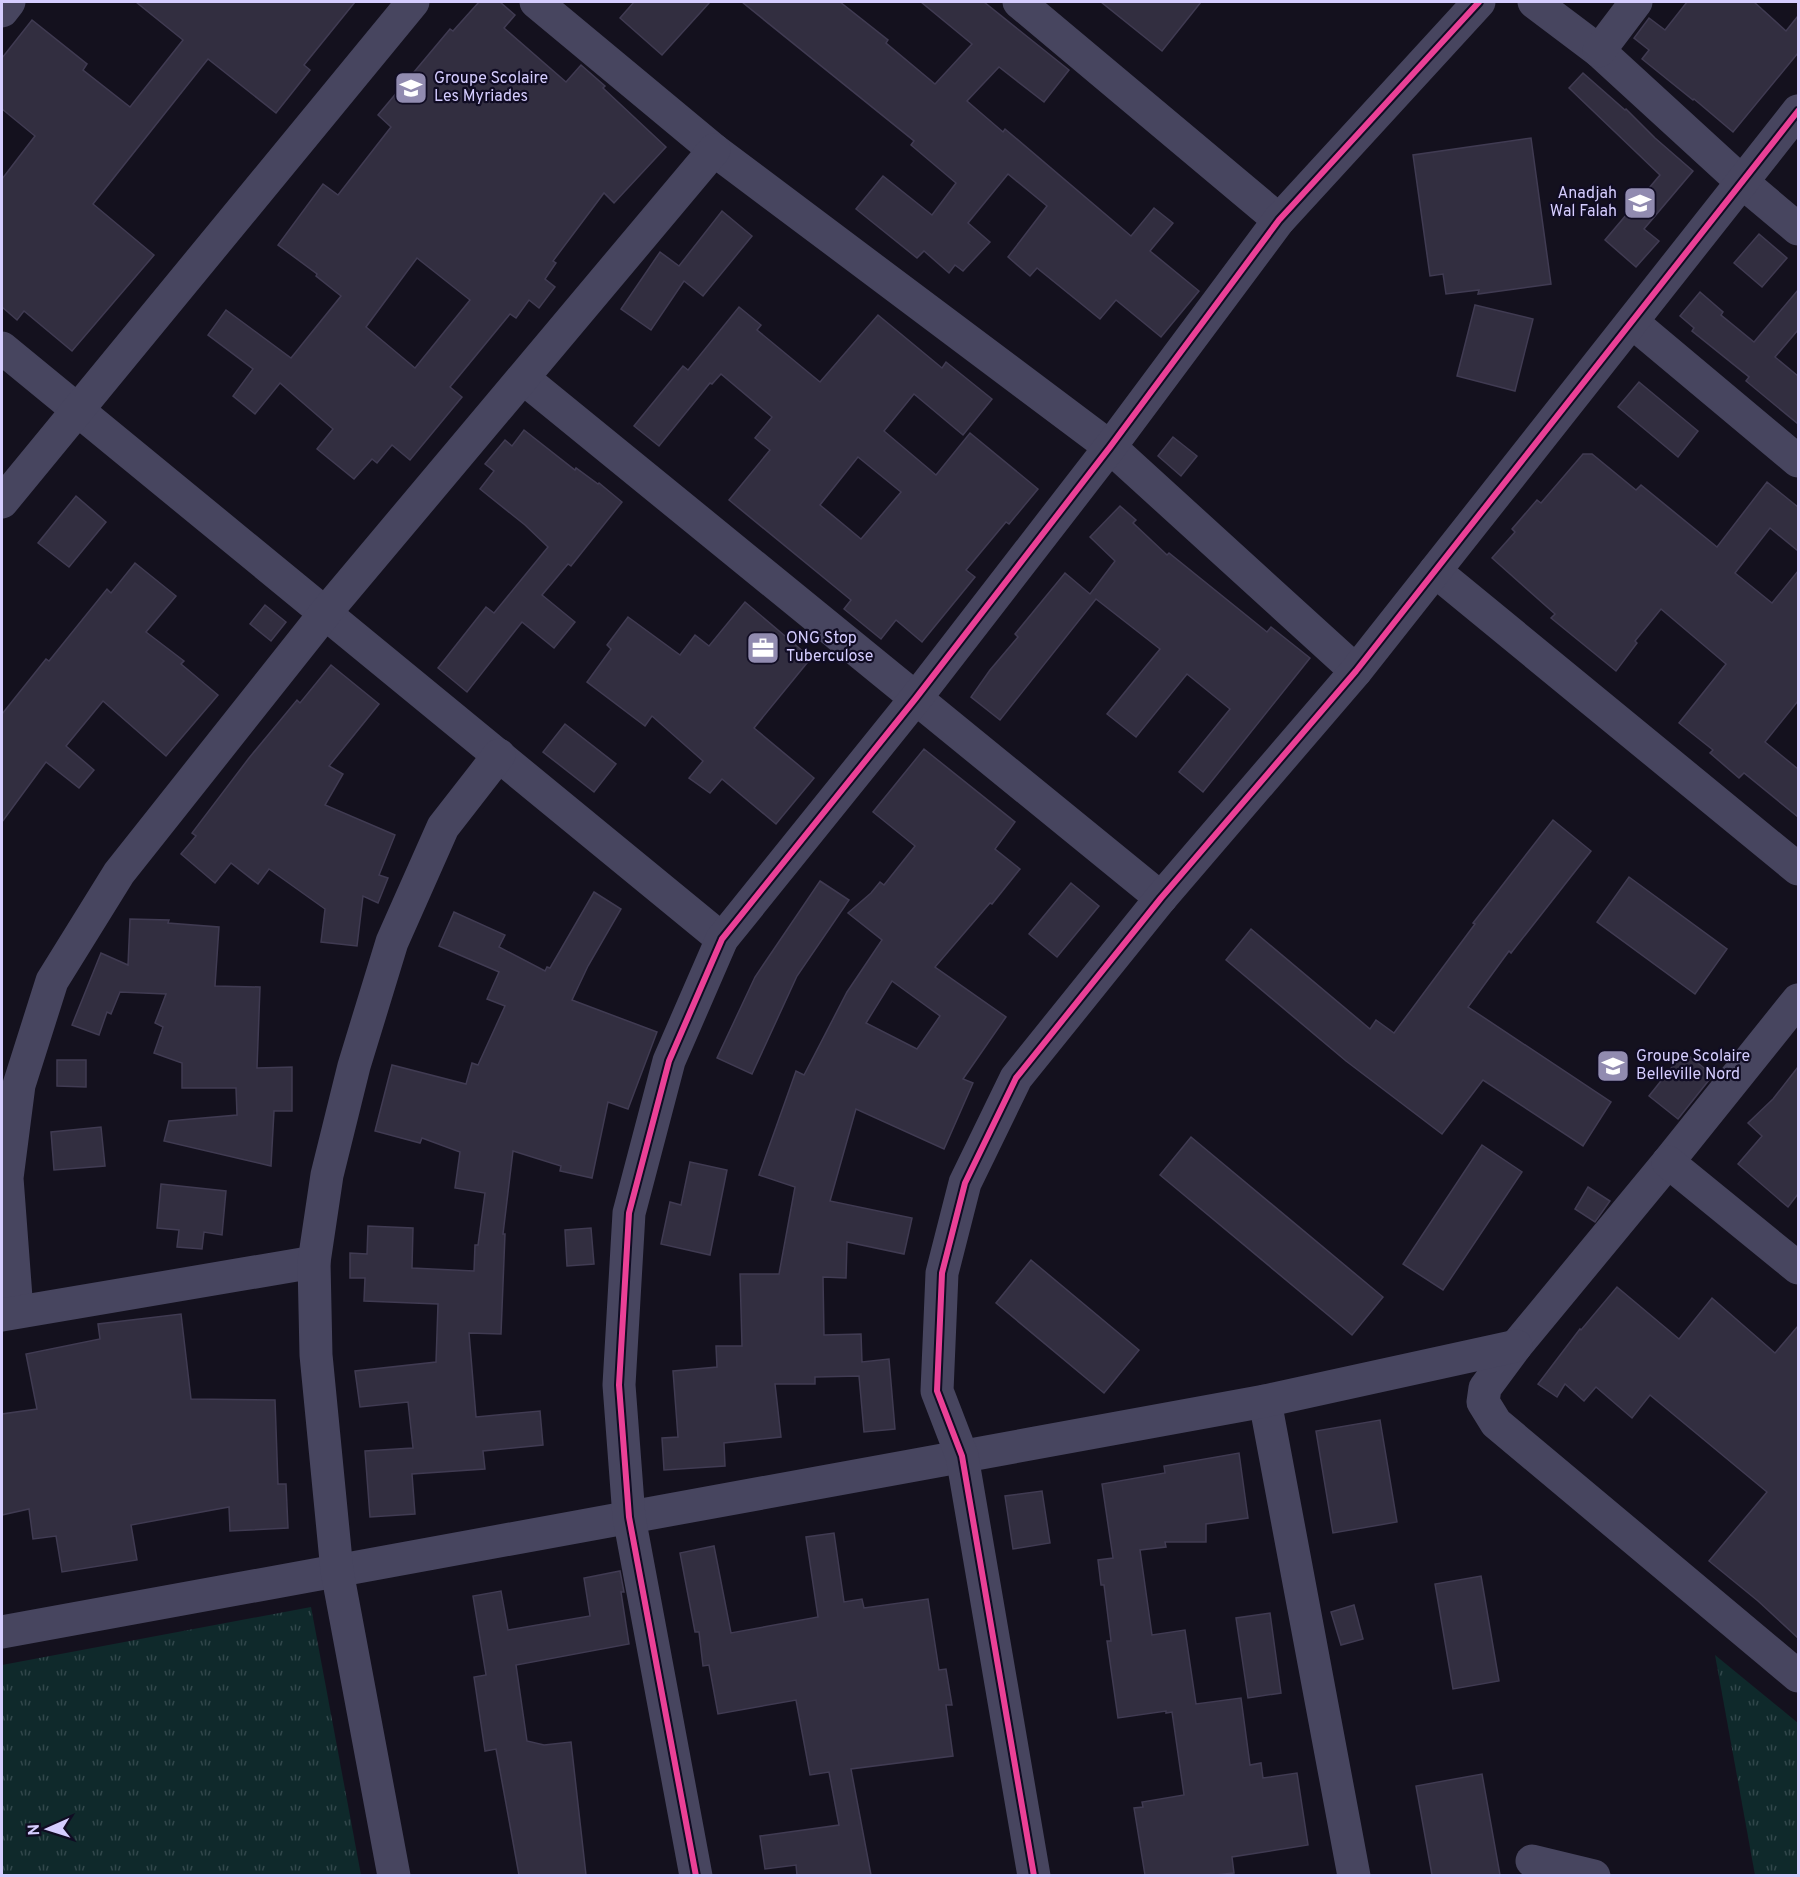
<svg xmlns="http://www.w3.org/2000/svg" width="1800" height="1877" font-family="Overpass,sans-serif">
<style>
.grass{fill:url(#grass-tufts)}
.building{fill:#322e40;stroke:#403b52;stroke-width:1.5;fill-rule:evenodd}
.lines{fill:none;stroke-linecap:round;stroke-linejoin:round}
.minor{stroke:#47455f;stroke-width:33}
.cycleway-casing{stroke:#100c23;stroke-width:10}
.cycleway{stroke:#ea4096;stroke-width:6}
.labels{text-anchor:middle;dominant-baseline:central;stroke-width:4.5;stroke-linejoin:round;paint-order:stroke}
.poi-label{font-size:16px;fill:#d5cdff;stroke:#100c23;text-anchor:start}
</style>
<defs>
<pattern id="grass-tufts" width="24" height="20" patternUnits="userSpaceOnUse" patternTransform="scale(1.5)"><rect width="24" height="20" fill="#0f292b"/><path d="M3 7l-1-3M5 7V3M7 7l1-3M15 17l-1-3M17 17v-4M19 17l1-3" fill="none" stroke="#31474b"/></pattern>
</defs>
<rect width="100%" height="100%" fill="#14111e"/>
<!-- grass -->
<g class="grass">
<path d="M311,1607L361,1875H2V1665Z"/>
<path d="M1715,1655L1798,1723V1875H1755Z"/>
</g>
<!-- building -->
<g class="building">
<path d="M136,2H355L304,65L310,70L276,113L208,59L93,204L154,255L72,351L24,311L17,320L2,307V179L35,136L2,109V58L32,20L87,64L83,70L130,107L183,40Z"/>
<path d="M479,2H500L515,15L504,28L566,82L581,65L605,86L603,88L666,147L614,203L604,193L553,261L556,263L545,279L555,287L539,308L529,300L516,318L510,314L450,387L462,397L410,460L392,445L377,463L372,459L354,479L317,449L333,429L280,383L255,414L233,396L253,369L208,335L226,310L291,358L341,296L316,276L317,274L278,245L323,184L338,195L391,127L378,115L450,29L453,31ZM417,258L470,300L415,368L366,327Z"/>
<path d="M634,2H710L662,55L620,18Z"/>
<path d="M742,2H840L888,40L886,43L935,84L972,44L921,2H984L1069,70L1044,102L999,67L967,101L1003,132L1005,129L1131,236L1154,208L1173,223L1150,251L1199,291L1161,337L1116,300L1100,319L1037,268L1030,276L1008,257L1047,206L1008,174L968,223L990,242L963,271L955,265L949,273L924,251L917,258L856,209L883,176L932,215L956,183L911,145L914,141Z"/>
<path d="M1101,2H1201L1162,51Z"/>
<path d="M1687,2H1754L1786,31L1798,16V53L1733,132L1694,99L1693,100L1642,59L1649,50L1634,38L1649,18L1665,30Z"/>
<path d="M1583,73L1625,110L1626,109L1655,138L1693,171L1644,229L1659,241L1636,267L1605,240L1660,175L1569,88Z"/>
<path d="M1531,138L1551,284L1478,294L1479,290L1446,294L1443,274L1430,276L1413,155Z"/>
<path d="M722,211L752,236L703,296L684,281L651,330L621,309L660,252L679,266Z"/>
<path d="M1759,234L1787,258L1762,287L1734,263Z"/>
<path d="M1798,290V330L1775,357L1798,376V424L1746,381L1749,377L1692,331L1694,328L1680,316L1700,292L1723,312L1721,315L1754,342Z"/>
<path d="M1475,305L1533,319L1515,391L1457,376Z"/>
<path d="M739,307L761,325L757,330L820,382L878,315L942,368L946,362L992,399L963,435L914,394L884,431L936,475L970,433L1038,489L1009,524L1006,522L966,570L975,577L922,642L896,620L881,639L844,609L851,600L729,500L770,450L755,438L772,417L721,374L712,384L710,383L659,446L634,426L683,366L688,370ZM858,457L901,492L861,539L820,505Z"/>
<path d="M1639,382L1698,431L1678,457L1618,407Z"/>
<path d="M524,430L575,470L576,468L598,484L599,483L622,502L571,566L568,564L542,595L575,622L554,648L522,622L467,692L438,668L486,607L494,613L548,547L525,525L480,489L494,471L485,464L505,440L512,446Z"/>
<path d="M1173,437L1197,456L1181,476L1158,456Z"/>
<path d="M1583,454H1592L1636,490L1641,485L1717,547L1767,482L1798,507V551L1770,528L1735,573L1772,603L1798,571V701L1765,742L1798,769V817L1744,773L1739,778L1710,753L1713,750L1679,723L1726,664L1661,609L1635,641L1637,643L1616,671L1551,618L1555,614L1492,558L1515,532L1512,529L1537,500L1541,503Z"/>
<path d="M76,496L106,522L69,567L38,543Z"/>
<path d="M1120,506L1136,520L1133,523L1167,555L1169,553L1267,632L1271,627L1310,658L1203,792L1179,772L1230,709L1187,674L1136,737L1107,714L1160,649L1096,599L1000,720L971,697L990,670L1018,637L1015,634L1065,573L1090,594L1115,561L1090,537Z"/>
<path d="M135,563L176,596L146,632L184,661L181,664L218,695L166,756L103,701L66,746L94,770L79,788L46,762L2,822V714L46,659L49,661L107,589L111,593Z"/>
<path d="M745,602L811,658L754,728L814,778L776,824L722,779L710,793L689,778L703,761L652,716L645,726L587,682L611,649L607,645L628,617L680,655L695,635L709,646Z"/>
<path d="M265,605L286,622L271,641L250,624Z"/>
<path d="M331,665L379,704L329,766L343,774L325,805L395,835L379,875L388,878L378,903L363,896L357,946L321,942L325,909L269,869L258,884L231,863L215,883L181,854L196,836L192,833L249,758L297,700L300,703Z"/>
<path d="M565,724L616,764L594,792L543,752Z"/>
<path d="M924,749L1015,822L995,849L1020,869L992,904L990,903L935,967L1006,1017L963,1079L973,1083L944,1149L856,1109L830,1201L912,1218L904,1254L847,1242L846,1278L823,1277L824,1335L861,1334L862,1362L889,1359L895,1429L864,1432L859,1376L815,1377V1384H775L781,1437L724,1443L725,1466L664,1470L662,1438L678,1437L673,1371L717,1367L716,1346H742L740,1274H779L795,1187L759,1175L796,1071L804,1075L847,992L882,940L848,913L871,893L880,882L884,885L915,846L873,812ZM892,981L940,1016L917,1049L866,1023Z"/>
<path d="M1553,820L1591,851L1511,953L1509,951L1468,1007L1611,1102L1583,1146L1483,1080L1442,1134L1346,1061L1226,960L1251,929L1370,1029L1376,1020L1394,1033L1475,924L1473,923Z"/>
<path d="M1629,877L1727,949L1695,994L1597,922Z"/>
<path d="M820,881L849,900L797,976L752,1074L717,1058L755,977Z"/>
<path d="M1071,883L1099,906L1057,957L1029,934Z"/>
<path d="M594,892L621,909L588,966L572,1000L657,1032L628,1109L608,1102L592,1178L560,1171L561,1166L513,1151L503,1234H505L501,1334L469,1333L476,1417L540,1411L543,1445L483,1451L485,1469L412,1474L415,1514L370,1517L365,1451L413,1448L408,1402L360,1407L355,1371L436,1362L438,1304L364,1301L365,1278H350V1253L367,1254L368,1226L413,1228L412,1268L474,1271L475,1245H478L485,1193L455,1188L460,1152L422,1138L420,1143L375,1131L392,1065L466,1084L472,1063L478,1065L505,1006L487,999L499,972L439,946L454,912L505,935L499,947L545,971L547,967L550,968Z"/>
<path d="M130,919L169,920L168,923L219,927L215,986L260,987L257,1068L292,1067V1111H274L271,1166L164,1141L169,1121L237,1115L236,1088H182V1063L154,1053L163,1027L155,1023L166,994L120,992L111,1014L107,1012L99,1035L72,1025L101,953L128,965Z"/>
<path d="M1684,1052L1713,1075L1678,1119L1649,1096Z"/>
<path d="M57,1060H86V1087L57,1086Z"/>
<path d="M1798,1067V1194L1788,1207L1738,1164L1762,1136L1748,1123L1773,1099Z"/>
<path d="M101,1127L105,1166L54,1170L51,1132Z"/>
<path d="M1191,1137L1383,1297L1352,1335L1160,1175Z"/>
<path d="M1482,1145L1522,1172L1443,1290L1403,1264Z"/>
<path d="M690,1162L727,1170L710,1255L661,1244L670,1202L681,1205Z"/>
<path d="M161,1184L226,1191L222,1235L204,1232L202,1249L177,1247L179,1230L157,1228Z"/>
<path d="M1588,1187L1610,1201L1595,1222L1575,1209Z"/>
<path d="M591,1228L594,1264L567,1266L565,1230Z"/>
<path d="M1031,1260L1139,1350L1104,1393L996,1303Z"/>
<path d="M1617,1287L1679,1339L1712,1298L1775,1353L1798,1326V1638L1758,1601L1709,1561L1767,1492L1650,1395L1632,1418L1596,1387L1584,1401L1565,1384L1557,1397L1538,1384L1580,1329L1581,1330Z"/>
<path d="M181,1314L191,1399L275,1400L278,1484H286L288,1528L230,1531L229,1507L131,1525L137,1560L62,1572L56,1536L33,1539L29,1509L2,1515V1414L37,1409L26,1354L100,1339L98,1324Z"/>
<path d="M1380,1420L1397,1522L1333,1533L1316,1431Z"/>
<path d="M1239,1453L1248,1518L1206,1524V1542H1165L1166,1547L1140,1550L1152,1635L1185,1630L1196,1704L1241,1698L1250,1765L1261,1763L1263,1778L1297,1773L1308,1845L1232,1857L1234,1873L1215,1875H1145L1134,1808L1143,1807L1142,1802L1184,1795L1172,1712L1166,1713V1711L1118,1718L1107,1641H1111L1104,1585H1101L1098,1560L1113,1558L1102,1484L1165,1473L1164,1466Z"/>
<path d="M1042,1491L1050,1543L1013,1549L1005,1496Z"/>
<path d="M834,1533L844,1602L862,1599L864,1608L928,1599L939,1670L946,1669L952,1705H946L953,1756L851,1769L871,1875H797L796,1865L765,1869L760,1836L839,1825L829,1772L810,1775L796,1700L718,1714L709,1665L703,1666L699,1632H695L680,1553L714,1546L731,1633L818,1617L806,1537Z"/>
<path d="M620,1571L624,1592H621L629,1644L516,1665L527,1741L544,1745L571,1742L586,1875H519L496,1749L485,1751L474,1677L486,1675L473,1596L501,1591L508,1630L590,1616L584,1578Z"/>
<path d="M1481,1576L1499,1681L1453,1689L1435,1584Z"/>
<path d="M1354,1605L1363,1639L1341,1645L1331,1612Z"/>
<path d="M1270,1613L1281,1693L1248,1698L1236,1618Z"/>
<path d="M1482,1774L1500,1875H1432L1416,1786Z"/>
</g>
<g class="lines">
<!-- minor -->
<g class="minor">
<path d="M536,2L714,150L1110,447L1356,671"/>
<path d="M1019,2L1279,220"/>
<path d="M1534,2L1599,51L1742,182L1798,229"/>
<path d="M2,11L9,2"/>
<path d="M1599,51L1636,2"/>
<path d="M1632,322L1798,461"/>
<path d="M2,348L722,939"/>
<path d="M523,378L1161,898"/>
<path d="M2,502L413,2"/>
<path d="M1435,571L1798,869"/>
<path d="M1798,1000L1668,1162L1516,1346L1485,1388L1483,1402L1496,1423L1798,1676"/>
<path d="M1668,1162L1798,1268"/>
<path d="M17,1311L7,1178L19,1085L52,981L119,873L326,612L714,150"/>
<path d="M2,1315L314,1262"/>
<path d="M1265,1401L1354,1876"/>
<path d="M2,1632L1265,1401L1516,1346"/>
<path d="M1532,1861L1594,1876"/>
<path d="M394,1876L337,1571L316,1355L314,1262L327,1175L354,1066L392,942L443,827L499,755"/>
<path d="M696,1876L629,1517L619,1385L629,1213L669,1061L722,939L916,698L1110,447L1279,220L1479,2"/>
<path d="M1034,1876L962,1456L937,1391L942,1273L965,1183L1016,1078L1161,898L1356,671L1798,111"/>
</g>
<!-- cycleway casing -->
<g class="cycleway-casing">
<g id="cycleway">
<path d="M696,1876L629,1517L619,1385L629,1213L669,1061L722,939L916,698L1110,447L1279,220L1479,2"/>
<path d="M1034,1876L962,1456L937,1391L942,1273L965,1183L1016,1078L1161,898L1356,671L1798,111"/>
</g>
</g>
<!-- cycleway -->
<use href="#cycleway" class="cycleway"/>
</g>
<!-- icons -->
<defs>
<g id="school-square" transform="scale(1.725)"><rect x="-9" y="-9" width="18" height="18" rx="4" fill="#918bb0" stroke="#100c23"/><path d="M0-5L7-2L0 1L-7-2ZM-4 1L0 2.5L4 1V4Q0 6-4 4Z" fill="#fff"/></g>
<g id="office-square" transform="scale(1.725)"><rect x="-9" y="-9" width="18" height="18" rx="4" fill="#918bb0" stroke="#100c23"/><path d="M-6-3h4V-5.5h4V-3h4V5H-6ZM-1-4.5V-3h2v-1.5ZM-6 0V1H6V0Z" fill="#fff"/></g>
</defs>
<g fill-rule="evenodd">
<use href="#school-square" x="411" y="88"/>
<use href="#school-square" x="1640" y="203"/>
<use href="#office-square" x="763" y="648"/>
<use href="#school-square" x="1613" y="1066"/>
</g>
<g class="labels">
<!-- poi labels -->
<g class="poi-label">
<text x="434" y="79">Groupe Scolaire<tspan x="434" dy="18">Les Myriades</tspan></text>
<text x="1617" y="194" text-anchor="end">Anadjah<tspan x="1617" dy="18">Wal Falah</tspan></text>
<text x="786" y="639">ONG Stop<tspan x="786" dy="18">Tuberculose</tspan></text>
<text x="1636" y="1057">Groupe Scolaire<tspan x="1636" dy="18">Belleville Nord</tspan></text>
</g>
</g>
<!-- border -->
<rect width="1800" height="1877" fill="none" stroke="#d5cdff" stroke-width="6"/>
<!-- north arrow -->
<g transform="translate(48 1829) rotate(267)" stroke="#100c23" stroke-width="4.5" paint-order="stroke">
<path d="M0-4.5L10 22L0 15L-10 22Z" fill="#d5cdff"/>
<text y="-9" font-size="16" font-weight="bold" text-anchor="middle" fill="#d5cdff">N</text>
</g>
</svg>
